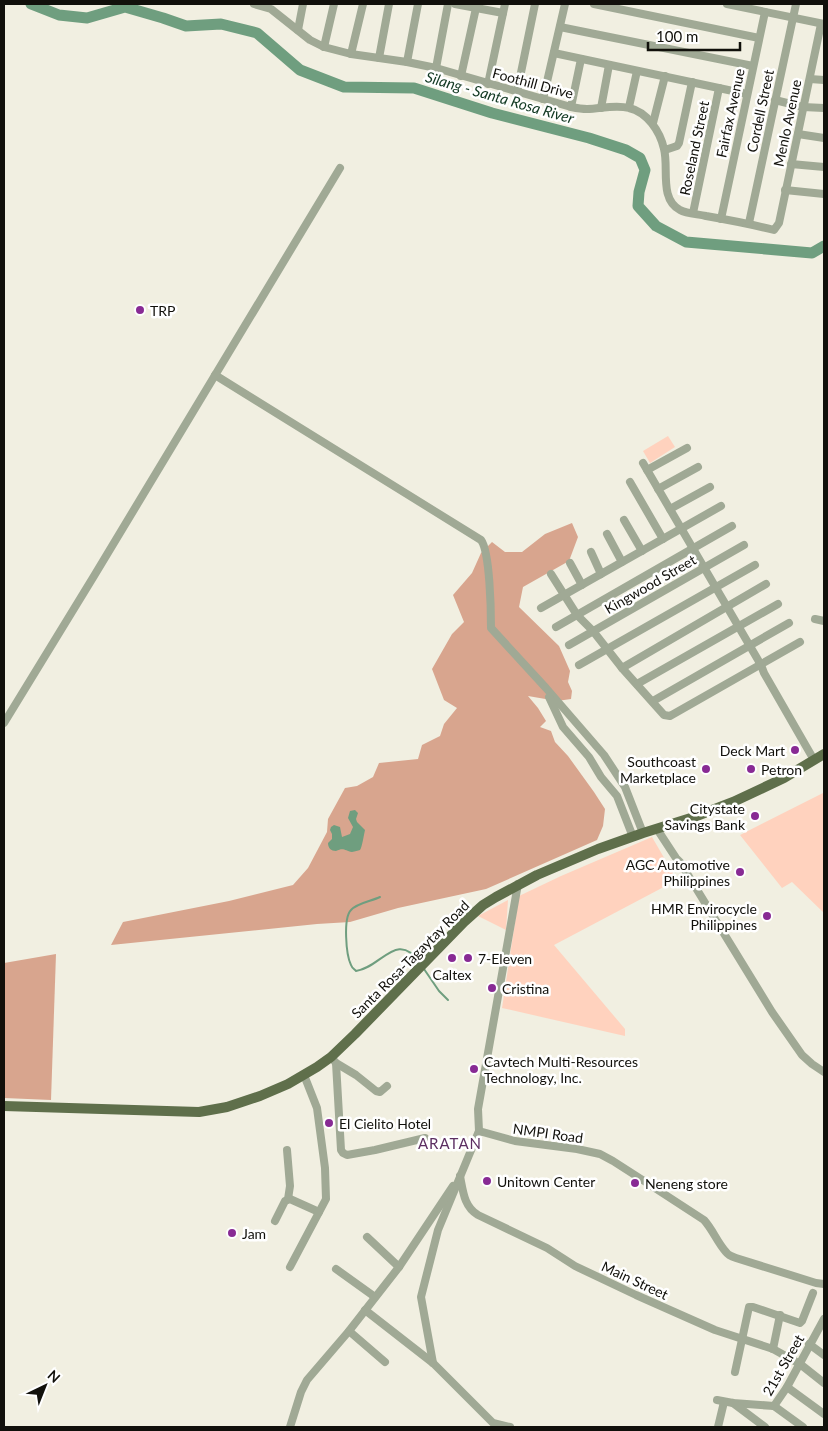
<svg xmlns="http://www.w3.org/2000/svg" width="828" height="1431" font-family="Lato,sans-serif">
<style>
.green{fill:#ffd2be}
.forest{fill:#d8a58e}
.water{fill:#6f9e7f}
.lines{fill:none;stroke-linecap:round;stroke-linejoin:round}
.stream{stroke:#6f9e7f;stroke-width:2}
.river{stroke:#6f9e7f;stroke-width:11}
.minor{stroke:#a0a995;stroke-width:8}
.major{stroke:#5f6f4b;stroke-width:10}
.poi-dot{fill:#882a94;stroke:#fff;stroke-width:2}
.labels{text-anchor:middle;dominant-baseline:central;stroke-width:5;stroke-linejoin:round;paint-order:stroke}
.street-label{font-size:14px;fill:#11100b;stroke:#fff}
.poi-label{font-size:14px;fill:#11100b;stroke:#fff;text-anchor:start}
.water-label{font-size:15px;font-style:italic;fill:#113822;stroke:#fff}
.neighbourhood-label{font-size:15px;letter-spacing:1px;fill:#5c2e61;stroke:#fff}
</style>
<rect width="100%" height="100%" fill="#f1efe1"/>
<!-- green -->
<g class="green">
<path d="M668,436L675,447L650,463L643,451Z"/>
<path d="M823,793L824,795V913L792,882L782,888L740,835Z"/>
<path d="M652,837L677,880L554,945L625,1029V1036L502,1008L519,896L561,876Z"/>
<path d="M508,900L506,930L478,916Z"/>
</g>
<!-- forest -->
<g class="forest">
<path d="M572,523L578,537L569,561L523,587L519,607L559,646L570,671L568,682L572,691L571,699L557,701L528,696L538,708L546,721L540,727L551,731L555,742L568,756L594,792L605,809L603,826L597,840L486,889L398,908L350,922L317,924L111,945L123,922L229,901L293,885L308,868L327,832L328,819L345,788L357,786L373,777L379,763L418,759L422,745L440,736L444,724L457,708L444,700L432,669L452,634L464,622L453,595L472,573L481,553L492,542L505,552H522L545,534Z"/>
<path d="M56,954L51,1100L4,1098V963Z"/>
</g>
<!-- water -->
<path class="water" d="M350,811L355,810L358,813L356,819L357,822L365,830C364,834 362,848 360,850C358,851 355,851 352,852C345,851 344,847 336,851C331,851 328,848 328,843L332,839V834L330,830L331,827L334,825L340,827L342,837L350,834L353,827L348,818Z"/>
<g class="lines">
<!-- stream -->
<g class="stream">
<path d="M380,897C372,901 357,903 351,910C343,918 346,955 351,965C352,968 354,969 356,971C381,968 397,929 420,963"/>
<path d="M424,969L439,991L448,1000"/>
</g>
<!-- river -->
<path class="river" d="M31,4L59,15L87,18L125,7L163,18L186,26L221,24L257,33L300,70L344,87L414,88L492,113L589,138L626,150L640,158L645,170L639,192L638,206L656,226L686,242L812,253L824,246"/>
<!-- minor -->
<g class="minor">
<path d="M254,4L271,9L310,40L324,47L351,54L407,62L436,68L571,107C576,108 582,109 587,109C600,109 615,104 629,108C647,112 660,131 664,149C669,168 659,199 680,210C687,214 698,214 706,216C729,220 751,224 774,230L779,223L821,24"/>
<path d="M455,4L503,13"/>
<path d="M594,4L759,38"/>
<path d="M727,4L824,24"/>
<path d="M560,27L753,66"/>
<path d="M298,30L303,4"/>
<path d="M324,47L334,4"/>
<path d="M554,53L747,94"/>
<path d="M351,54L363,4"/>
<path d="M379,58L389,4"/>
<path d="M407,62L418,4"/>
<path d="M436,68L448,4"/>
<path d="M461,76L476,8"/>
<path d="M810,79L824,80"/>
<path d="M488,84L505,4"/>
<path d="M517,92L535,4"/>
<path d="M543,99L565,4"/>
<path d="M775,100L803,107L824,108"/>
<path d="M571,107L581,59"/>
<path d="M629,107L637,71"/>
<path d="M601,108L609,65"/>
<path d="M653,123L665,76"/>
<path d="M798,134L824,138"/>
<path d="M665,150L677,146L679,143L692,82"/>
<path d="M791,164L824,167"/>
<path d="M785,190L824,194"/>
<path d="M693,213L719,88"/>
<path d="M721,219L765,12"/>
<path d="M749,223L796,4"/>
<path d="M215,375L481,540C490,552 491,611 491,628L546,688L604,755L625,787L643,833"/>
<path d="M643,463L761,665L764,673L814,760"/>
<path d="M647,470L687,448"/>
<path d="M630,482L663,539"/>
<path d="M658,489L698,467"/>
<path d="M670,509L710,487"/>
<path d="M624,520L642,551"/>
<path d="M607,534L622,562"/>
<path d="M591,552L601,574"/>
<path d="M570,563L582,585"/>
<path d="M551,574L577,615L593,631L622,668L664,715L670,716L800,642"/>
<path d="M541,608L721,506"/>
<path d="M815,619L824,621"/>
<path d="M556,627L732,526"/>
<path d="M569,645L744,545"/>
<path d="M579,665L755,565"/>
<path d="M622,668L766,584"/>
<path d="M637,684L778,604"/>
<path d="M549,697L563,727L589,757L601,777L617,796L633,837"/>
<path d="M653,701L789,623"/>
<path d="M4,723L94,576L340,168"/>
<path d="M657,829L676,858L680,862L772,1012L802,1055L812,1064L824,1072"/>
<path d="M331,1057L336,1063L341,1150L343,1153L347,1155L375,1150L425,1138"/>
<path d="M336,1063L356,1075L376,1091L380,1092L387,1086"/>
<path d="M479,1131L515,1141L577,1149L600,1154L613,1161L641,1179L704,1220C713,1230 717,1242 726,1252C728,1255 733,1257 736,1258L816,1283L824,1284"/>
<path d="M287,1150L290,1186L288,1199"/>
<path d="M460,1176C463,1191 464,1207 478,1215L547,1248L575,1266L636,1295L715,1330L773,1349L800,1364L824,1383"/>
<path d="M275,1221L285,1201L290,1199L319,1212"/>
<path d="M367,1237L399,1267"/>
<path d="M290,1267L326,1199L325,1168L317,1108L304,1075"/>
<path d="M336,1269L375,1297"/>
<path d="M365,1310L433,1363L493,1423L510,1427"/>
<path d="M349,1331L385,1362"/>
<path d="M809,1344L824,1355"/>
<path d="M773,1349L780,1315"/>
<path d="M433,1363L421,1297L438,1230L479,1131L478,1109L518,884"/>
<path d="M735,1372L749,1307H753L800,1323L802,1321L813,1293"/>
<path d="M787,1387L824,1414"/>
<path d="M717,1400L733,1403L774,1406"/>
<path d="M733,1403L765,1427"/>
<path d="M774,1406L787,1387L824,1319"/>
<path d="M774,1406L803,1427"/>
<path d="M290,1427L301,1392L307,1380L349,1331L399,1267L453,1186"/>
<path d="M718,1427L724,1402"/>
</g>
<!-- major -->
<path class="major" d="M4,1106L199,1112L227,1107L260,1096L288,1084L317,1067L331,1057L355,1034L464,922L483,905L496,897L537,875L598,849L643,833L694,817L733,802L784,778L824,754"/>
</g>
<!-- markers -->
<g class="poi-dot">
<circle cx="140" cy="310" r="5"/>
<circle cx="795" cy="750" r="5"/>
<circle cx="706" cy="769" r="5"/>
<circle cx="751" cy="769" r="5"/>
<circle cx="755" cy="816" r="5"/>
<circle cx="740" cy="872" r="5"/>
<circle cx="767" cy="916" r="5"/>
<circle cx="452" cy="958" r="5"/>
<circle cx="468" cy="958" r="5"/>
<circle cx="492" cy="988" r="5"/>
<circle cx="474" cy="1069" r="5"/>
<circle cx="329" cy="1123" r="5"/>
<circle cx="487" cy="1181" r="5"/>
<circle cx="635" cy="1183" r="5"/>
<circle cx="232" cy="1233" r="5"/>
</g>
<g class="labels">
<!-- street labels -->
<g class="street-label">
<text transform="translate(533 83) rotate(15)">Foothill Drive</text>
<text transform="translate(760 111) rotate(-78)">Cordell Street</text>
<text transform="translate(730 113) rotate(-78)">Fairfax Avenue</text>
<text transform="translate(787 123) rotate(-78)">Menlo Avenue</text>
<text transform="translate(694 148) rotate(-78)">Roseland Street</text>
<text transform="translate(650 584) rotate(-30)">Kingwood Street</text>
<text transform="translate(410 959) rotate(-45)">Santa Rosa-Tagaytay Road</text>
<text transform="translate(548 1133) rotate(8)">NMPI Road</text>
<text transform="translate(635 1280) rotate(25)">Main Street</text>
<text transform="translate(783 1365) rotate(-60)">21st Street</text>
</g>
<!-- poi labels -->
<g class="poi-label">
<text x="150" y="310">TRP</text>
<text x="785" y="750" text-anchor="end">Deck Mart</text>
<text x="696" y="761" text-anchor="end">Southcoast<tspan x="696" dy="16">Marketplace</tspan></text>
<text x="761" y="769">Petron</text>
<text x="745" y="808" text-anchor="end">Citystate<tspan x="745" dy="16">Savings Bank</tspan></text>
<text x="730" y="864" text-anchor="end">AGC Automotive<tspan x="730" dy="16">Philippines</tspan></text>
<text x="757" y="908" text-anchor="end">HMR Envirocycle<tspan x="757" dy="16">Philippines</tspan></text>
<text x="478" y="958">7-Eleven</text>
<text x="452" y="974" text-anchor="middle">Caltex</text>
<text x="502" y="988">Cristina</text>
<text x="484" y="1061">Cavtech Multi-Resources<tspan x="484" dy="16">Technology, Inc.</tspan></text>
<text x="339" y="1123">El Cielito Hotel</text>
<text x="497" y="1181">Unitown Center</text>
<text x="645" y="1183">Neneng store</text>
<text x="242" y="1233">Jam</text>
</g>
<!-- water labels -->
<g class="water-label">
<text transform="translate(500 97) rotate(16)">Silang - Santa Rosa River</text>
</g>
<!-- neighbourhood labels -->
<g class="neighbourhood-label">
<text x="450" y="1143">ARATAN</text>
</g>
</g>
<!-- border -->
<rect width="828" height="1431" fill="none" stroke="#11100b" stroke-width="10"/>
<!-- north arrow -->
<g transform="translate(45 1386) rotate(43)" stroke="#ffffff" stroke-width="4" paint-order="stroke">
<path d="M0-4L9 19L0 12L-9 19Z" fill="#11100b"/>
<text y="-8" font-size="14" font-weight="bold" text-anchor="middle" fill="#11100b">N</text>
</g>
<!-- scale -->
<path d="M648 42v8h92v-8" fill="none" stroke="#11100b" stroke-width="2.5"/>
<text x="656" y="42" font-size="15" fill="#11100b" stroke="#ffffff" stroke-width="4" paint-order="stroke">100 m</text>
</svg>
